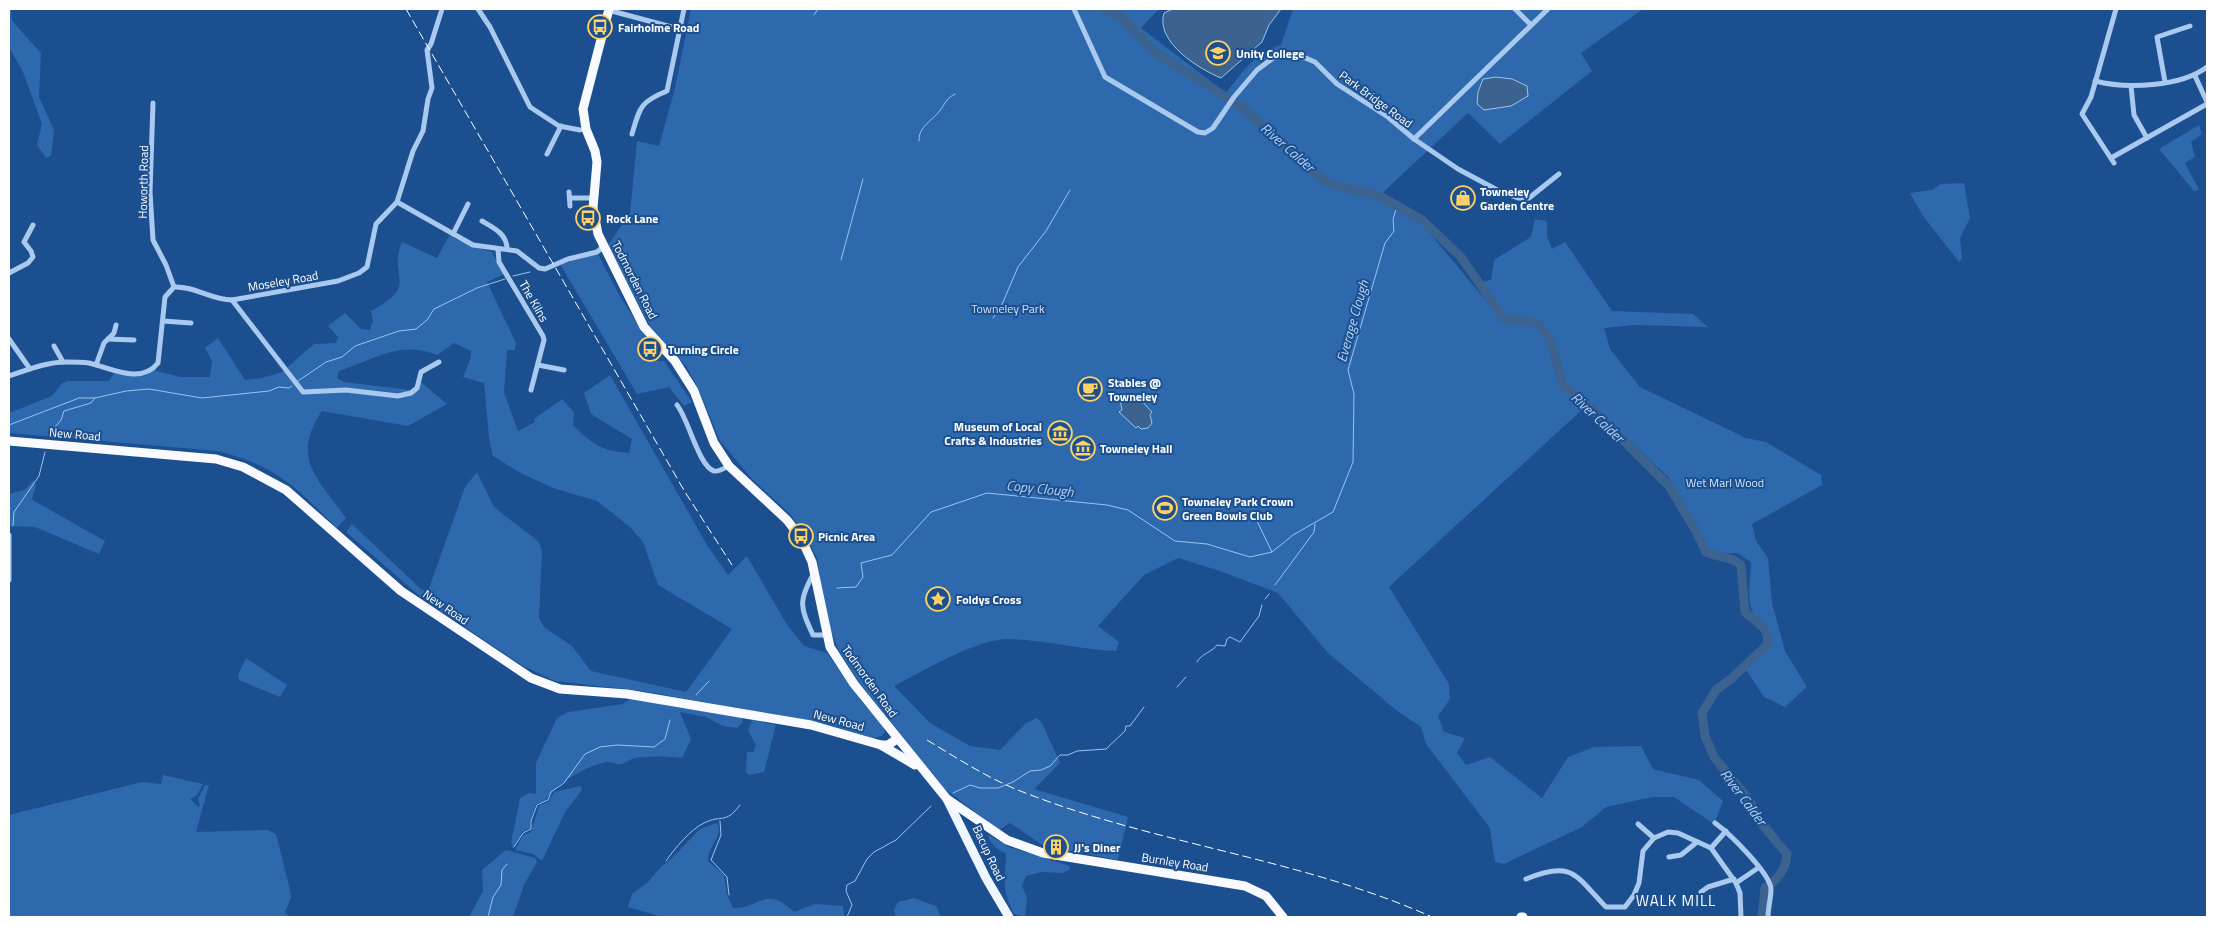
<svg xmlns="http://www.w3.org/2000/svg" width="2216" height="926" font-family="'Titillium Web',sans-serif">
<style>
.green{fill:#2e69ad}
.water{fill:#3c6290;stroke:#9cc4f0}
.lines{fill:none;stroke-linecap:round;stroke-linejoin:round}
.stream{stroke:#9cc4f0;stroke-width:1}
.river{stroke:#3c6290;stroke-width:9}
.minor{stroke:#a9c9ee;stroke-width:5}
.primary{stroke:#f0f6ff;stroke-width:9}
.trunk{stroke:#f8faff;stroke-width:9}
.rail{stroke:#fff;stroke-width:1;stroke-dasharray:9 4;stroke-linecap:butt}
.labels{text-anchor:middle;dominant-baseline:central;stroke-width:4;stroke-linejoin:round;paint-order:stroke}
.poi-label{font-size:12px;font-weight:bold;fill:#fff;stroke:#1b4f8f;text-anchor:start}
.street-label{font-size:12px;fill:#fff;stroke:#1b4f8f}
.park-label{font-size:12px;fill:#cfe3fa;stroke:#1b4f8f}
.water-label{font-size:14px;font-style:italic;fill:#b5d3f5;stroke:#1b4f8f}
.quarter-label{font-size:15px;letter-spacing:1px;fill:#fff;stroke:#1b4f8f}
</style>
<rect width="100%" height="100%" fill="#1b4f8f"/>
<!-- green -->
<g class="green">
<path d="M9,9H11L12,21L41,53L39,97L54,130L51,156L46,158L37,145L42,124L23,72L9,47Z"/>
<path d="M691,9H1159L1141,28L1226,93C1243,72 1254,53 1281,45L1293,9H1643L1581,53L1592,71L1500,144L1468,113L1377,198L1423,225L1502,320L1536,325L1547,339L1562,388L1585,407L1389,587L1449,684L1450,699L1438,716L1444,732L1465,738L1457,753L1466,765L1490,757L1542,798L1568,757L1594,747L1641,746L1653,769L1699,780L1723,801L1714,824L1674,797H1653L1606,807L1582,827L1504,864L1495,862L1490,828L1426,744L1421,727L1396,710L1328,653L1278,593L1217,570L1178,558L1144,575L1098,626L1119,642L1116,651C1081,650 1045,640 1010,639C978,638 923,671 894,686L930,723L970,746L1000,750L1026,723L1037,718L1042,723L1060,763L1034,789L1128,817L1118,860L1044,846L1010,823L999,830L945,789L859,682L839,651L826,618L817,558L804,533L791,515L753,480L720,441L699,390L686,366L650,326L608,245L630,213L637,141L659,146L675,88Z"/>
<path d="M2199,125L2202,134L2191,142L2195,157L2185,163L2199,190L2194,191L2159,149Z"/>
<path d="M1964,183L1970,218L1960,238L1962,258L1959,262L1923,216L1910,193L1932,190L1941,184Z"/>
<path d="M1535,219L1547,221V236L1552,249L1565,242L1612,311L1693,314L1708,327L1635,325L1604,328L1610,349L1640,387L1746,438L1766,442L1821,475L1822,485L1752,524L1756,541L1768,558L1772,603L1785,651L1807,687L1785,707L1764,697L1745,668L1767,647L1772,637C1766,627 1760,624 1755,616C1745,602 1751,577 1751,562L1737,553L1713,554L1703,546L1668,477L1587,400L1565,385L1552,337L1539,321L1504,316L1479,282L1491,280L1494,260L1531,237Z"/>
<path d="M449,236L471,246L492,252L504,274L487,282L516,343L515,350H507L504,392L518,431L535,422L534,419L562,399L574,412L573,425C592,445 603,451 629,453L632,439L591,414L584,393L610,375L707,545L728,575L747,556L786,623L804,646L827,653L861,701L883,726L885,732L882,736L873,738L827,724L642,691L555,681L523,666L423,599L346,532L352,524L422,590L428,591L465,487L477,472L494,507L539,542L542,551L539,618L544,627L572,646L591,671L686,692L732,629L658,585L643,542L630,527L597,501L556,489L522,474L493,456L489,438L484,383L463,377L470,360L471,351L454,343L437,355C399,340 375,360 339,371L337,378L344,382L410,390L421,382L447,404L408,426L322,411C290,459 318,478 346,518L337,528C296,487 275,465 217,451L9,433V413L52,396L62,383L68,381H109L114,373L133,376H142L154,370L180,377H210L212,361L205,348L218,338L245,380L262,378L282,372L314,344L336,343L338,337L328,326L345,313L361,329L370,330L373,320L371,311C421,285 387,277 402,242L437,258Z"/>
<path d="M598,254L618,293L648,341L651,357L658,361H664L692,402L684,406L669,387L637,394L560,264Z"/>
<path d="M33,480L36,485L32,499L36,502L105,541L99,554L35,527L10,526L9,494L25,490Z"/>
<path d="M246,658L287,685L280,697L239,680L238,675Z"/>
<path d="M630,699L734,716L742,718L743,722L737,728L723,726L706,717L680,712L691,739L682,758C666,756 651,756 635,758C630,759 626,763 621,764C617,765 611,761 606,762C584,767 555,784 545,801L536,804L530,821V828L522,832L513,848L511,843L520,798L529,793L536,794V763L557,718L568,712L623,704Z"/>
<path d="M752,720L776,725L764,772L749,775L746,772L747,752H753L756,745L748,731Z"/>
<path d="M163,775L203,784L197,795L190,799L198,807L200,805L198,799L205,785H209L196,832L267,830L276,834L290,890L291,897L285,912L290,917H9V815L142,782L161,784Z"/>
<path d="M580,786L582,790L565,812L542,861L533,854L515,850L523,835L531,832L539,806L548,802L554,792Z"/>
<path d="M717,823C724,837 707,846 708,861L724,875L727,894L733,908C760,909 765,884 794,912L815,904L843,906L844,917H662L628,907L632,894L648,882L661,867L672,858L700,829Z"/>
<path d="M989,835L1009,847L1070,866L1069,870L1062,873L1042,872L1026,876L1022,886L1027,898L1025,917L1014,914C1001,888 1005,882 1006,854L996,848L989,839Z"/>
<path d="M506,850L535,858L537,862L524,885L513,917H469L483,891L482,870Z"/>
<path d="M914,898L936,906L941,917H896L894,910L898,902Z"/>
</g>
<!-- water -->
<g class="water">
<path d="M1173,9H1281L1269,25L1262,42L1221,78C1199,69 1155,42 1164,13Z"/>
<path d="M1496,77L1512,79L1527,86L1528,96L1511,106L1484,110L1477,104L1478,92L1483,79Z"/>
<path d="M1128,395L1134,398L1137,396L1152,412L1150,415L1152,423L1148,428L1141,429L1138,426L1136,428L1119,412L1122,410L1120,400Z"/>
</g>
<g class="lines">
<!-- stream -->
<g class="stream">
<path d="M814,15L818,9"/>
<path d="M919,141C918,126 934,120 941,109C946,102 947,98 955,94"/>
<path d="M841,260L863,179"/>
<path d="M513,276L530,272"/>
<path d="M993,318L1000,309L1018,267L1046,231L1070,190"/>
<path d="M298,381L326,362L342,357L355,346L399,331L416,329L427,320L434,309L477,288L505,279"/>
<path d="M9,425L79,398H95L126,391L149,389L202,398L269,391L279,387L289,388L292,386"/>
<path d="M54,428L61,420L64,411L91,403L95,398"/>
<path d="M1256,519L1272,552L1293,535L1333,512L1353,462L1354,394L1348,370L1385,243L1394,231L1393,220L1397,205"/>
<path d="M13,526L14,512L39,476L45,452"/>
<path d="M1275,585L1314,532L1315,524"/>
<path d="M837,588L856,587L863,577L861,563L892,555L931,512L987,493L1107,505L1128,510L1175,541L1207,544L1250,557L1272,552"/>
<path d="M1265,599L1269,594"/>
<path d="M1197,662C1202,653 1211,653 1217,645L1225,646L1227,639L1230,637L1240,642L1259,616L1262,605"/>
<path d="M1177,687L1186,677"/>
<path d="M696,695L709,681"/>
<path d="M953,793L970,785L980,788H998L1013,782L1030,771L1041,770L1050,766L1060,755H1068L1077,751L1106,749L1125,731L1126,726H1130L1144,707"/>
<path d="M720,821L721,835L711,860L727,877L729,895"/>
<path d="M514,847L523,833L531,829V821L537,805L548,800L551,792L564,783L585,754L600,747L617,745L654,747L665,739L670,720"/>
<path d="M666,861C674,849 691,829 704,823C722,814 725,825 740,805"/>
<path d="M488,917L493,897L501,885L502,870L507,864"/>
<path d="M847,917L852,905L846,891L847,885L855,881L867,859L874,852L896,840L931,806"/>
</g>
<!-- river -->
<path class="river" d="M1103,9L1120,16L1155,52L1242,107L1305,165L1330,184L1380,196L1422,220L1461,257L1504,319L1538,323L1550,339L1563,386L1581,398L1669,486L1696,531L1706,552C1718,558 1731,556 1741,565L1745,612C1756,623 1771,627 1767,645L1731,679L1716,690L1702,713L1705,736L1714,757L1746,796L1753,807L1757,818L1787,854C1786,869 1778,880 1765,888L1762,917"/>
<!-- minor -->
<g class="minor">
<path d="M478,9L490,27L530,107L559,126L580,130"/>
<path d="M1074,9L1105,77L1198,132L1205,133L1213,128L1234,97L1257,70L1273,58L1296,54L1315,62L1337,84L1388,117L1414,139L1458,169L1501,192L1518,198H1529L1559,174"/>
<path d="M1515,9L1531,25"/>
<path d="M608,10L679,29"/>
<path d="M2195,76L2207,102"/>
<path d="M2095,81C2126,89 2181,87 2207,67"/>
<path d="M2165,82L2157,37L2190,26"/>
<path d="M2131,86L2134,115L2147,138"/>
<path d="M153,103L150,192L153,240L166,265L174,287"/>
<path d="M632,134C640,107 640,102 667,91L684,9"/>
<path d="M1414,139L1548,9"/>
<path d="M547,154L561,126"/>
<path d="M2111,158L2207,104"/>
<path d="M2114,163L2082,114L2091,97L2116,9"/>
<path d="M569,192L570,206"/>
<path d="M570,198H593"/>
<path d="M397,202L473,245L517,251L539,268L545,269L568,259L597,252L603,247"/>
<path d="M482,221C494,228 507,234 507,249"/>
<path d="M453,234L468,204"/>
<path d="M498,249L499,262L543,336L544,340L531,390"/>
<path d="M9,273L28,263L33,257L31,251L24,242L33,225"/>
<path d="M232,300L303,392L346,390L398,396L411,393L417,388L421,372L439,362"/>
<path d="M163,321L191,323"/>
<path d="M9,339L30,369"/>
<path d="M108,339L134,340"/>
<path d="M54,346L63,362"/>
<path d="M96,365L104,343L114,333L116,325"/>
<path d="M538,365L564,370"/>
<path d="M9,376C27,370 46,362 66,362C73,362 82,362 89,363C111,368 141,385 158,363L165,297L174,287C195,286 211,300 232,300L338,281L359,273L367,267L376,224L397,202L413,151L423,131L428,99L432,88L427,50L431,44L442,9"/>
<path d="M677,405C688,418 699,467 714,471C719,472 725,468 729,466"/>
<path d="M9,535V580"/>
<path d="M814,573C798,601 800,607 813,635H826"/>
<path d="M1715,823C1729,833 1770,873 1771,889C1771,898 1768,908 1768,917"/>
<path d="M1638,824L1654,838"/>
<path d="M1711,848L1736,883L1740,893L1741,917"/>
<path d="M1669,857L1681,855L1697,842"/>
<path d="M1526,879C1573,860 1575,875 1606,907H1625L1634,895L1639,883L1643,851L1654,838L1668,832L1678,833L1711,848L1726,831"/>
<path d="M1736,883L1758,868"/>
<path d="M1701,892L1708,887L1734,879"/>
</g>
<!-- primary -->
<path class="primary" d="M947,799L986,878L1009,917"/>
<!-- trunk -->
<g class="trunk">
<path d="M609,9L583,109L586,129L595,151L597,162L593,208L598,234L644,327L675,361L694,391L714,443L729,466L787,520L801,538L812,562L830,647L854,684L947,799L1007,840L1043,853L1245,886L1266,896L1283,917"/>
<path d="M9,441L216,459L243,467L286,490L401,591L531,678L560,689L627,694L811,725L881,745H888L897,739"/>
<path d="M881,745L915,765"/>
<path d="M1521,917H1523"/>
</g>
<!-- rail -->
<g class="rail">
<path d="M406,9L685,492L732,565"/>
<path d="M927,740C955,757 983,775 1013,788C1149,844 1298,857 1432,917"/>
</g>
</g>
<!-- icons -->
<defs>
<g id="bus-ring" transform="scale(1.25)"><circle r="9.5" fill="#1b4f8f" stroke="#ffd166" stroke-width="1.5"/><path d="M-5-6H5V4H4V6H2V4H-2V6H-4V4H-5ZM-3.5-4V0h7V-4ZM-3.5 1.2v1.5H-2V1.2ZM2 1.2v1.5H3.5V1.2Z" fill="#ffd166"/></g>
<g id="school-ring" transform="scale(1.25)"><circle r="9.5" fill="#1b4f8f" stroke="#ffd166" stroke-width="1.5"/><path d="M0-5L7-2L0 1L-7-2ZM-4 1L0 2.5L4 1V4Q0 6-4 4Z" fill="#ffd166"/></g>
<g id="shop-ring" transform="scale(1.25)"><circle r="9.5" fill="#1b4f8f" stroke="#ffd166" stroke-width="1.5"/><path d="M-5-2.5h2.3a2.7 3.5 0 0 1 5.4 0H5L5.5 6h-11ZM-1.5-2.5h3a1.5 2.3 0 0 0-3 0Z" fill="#ffd166"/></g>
<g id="cafe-ring" transform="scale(1.25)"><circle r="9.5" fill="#1b4f8f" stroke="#ffd166" stroke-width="1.5"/><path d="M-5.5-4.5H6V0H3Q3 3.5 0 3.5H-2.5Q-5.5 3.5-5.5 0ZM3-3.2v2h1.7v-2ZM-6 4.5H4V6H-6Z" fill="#ffd166"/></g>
<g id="museum-ring" transform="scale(1.25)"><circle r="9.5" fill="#1b4f8f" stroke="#ffd166" stroke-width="1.5"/><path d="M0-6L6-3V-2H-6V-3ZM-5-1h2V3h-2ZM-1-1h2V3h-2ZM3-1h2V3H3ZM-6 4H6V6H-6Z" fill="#ffd166"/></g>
<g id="stadium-ring" transform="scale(1.25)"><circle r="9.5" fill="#1b4f8f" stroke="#ffd166" stroke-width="1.5"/><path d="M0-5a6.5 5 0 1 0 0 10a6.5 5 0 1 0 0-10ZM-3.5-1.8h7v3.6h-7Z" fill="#ffd166"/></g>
<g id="sight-ring" transform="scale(1.25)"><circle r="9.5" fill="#1b4f8f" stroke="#ffd166" stroke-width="1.5"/><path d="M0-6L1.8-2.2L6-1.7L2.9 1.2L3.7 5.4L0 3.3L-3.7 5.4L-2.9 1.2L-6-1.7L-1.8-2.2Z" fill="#ffd166"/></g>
<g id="building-ring" transform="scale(1.25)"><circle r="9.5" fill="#1b4f8f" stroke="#ffd166" stroke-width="1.5"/><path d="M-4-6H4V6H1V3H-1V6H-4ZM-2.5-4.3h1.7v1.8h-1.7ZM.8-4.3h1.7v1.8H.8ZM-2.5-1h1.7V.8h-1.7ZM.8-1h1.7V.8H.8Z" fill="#ffd166"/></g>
</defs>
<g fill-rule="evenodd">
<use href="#bus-ring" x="600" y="27"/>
<use href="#school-ring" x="1218" y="53"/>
<use href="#shop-ring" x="1463" y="198"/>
<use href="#bus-ring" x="588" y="218"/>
<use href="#bus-ring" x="650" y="349"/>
<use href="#cafe-ring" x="1090" y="389"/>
<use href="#museum-ring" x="1060" y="433"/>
<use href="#museum-ring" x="1083" y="448"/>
<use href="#stadium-ring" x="1165" y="508"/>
<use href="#bus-ring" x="801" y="536"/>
<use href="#sight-ring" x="938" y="599"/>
<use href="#building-ring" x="1056" y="847"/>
</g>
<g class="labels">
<!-- poi labels -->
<g class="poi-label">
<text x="618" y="27">Fairholme Road</text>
<text x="1236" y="53">Unity College</text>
<text x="1480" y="191">Towneley<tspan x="1480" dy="14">Garden Centre</tspan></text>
<text x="606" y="218">Rock Lane</text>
<text x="668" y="349">Turning Circle</text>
<text x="1108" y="382">Stables @<tspan x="1108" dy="14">Towneley</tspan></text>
<text x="1042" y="426" text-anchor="end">Museum of Local<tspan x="1042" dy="14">Crafts &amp; Industries</tspan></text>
<text x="1100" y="448">Towneley Hall</text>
<text x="1182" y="501">Towneley Park Crown<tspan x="1182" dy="14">Green Bowls Club</tspan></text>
<text x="818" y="536">Picnic Area</text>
<text x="956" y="599">Foldys Cross</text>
<text x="1074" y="847">JJ's Diner</text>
</g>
<!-- street labels -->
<g class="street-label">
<text transform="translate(1376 99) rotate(36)">Park Bridge Road</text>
<text transform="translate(143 182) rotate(-89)">Howorth Road</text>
<text transform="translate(635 280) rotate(63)">Todmorden Road</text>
<text transform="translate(283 281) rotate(-10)">Moseley Road</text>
<text transform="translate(534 301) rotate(60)">The Kilns</text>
<text transform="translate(75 434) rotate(5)">New Road</text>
<text transform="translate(446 607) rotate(34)">New Road</text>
<text transform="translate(870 681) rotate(54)">Todmorden Road</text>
<text transform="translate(839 720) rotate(15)">New Road</text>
<text transform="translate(989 853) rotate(65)">Bacup Road</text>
<text transform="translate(1175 862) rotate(9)">Burnley Road</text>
</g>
<!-- park labels -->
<g class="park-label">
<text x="1008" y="308">Towneley Park</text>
<text x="1725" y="482">Wet Marl Wood</text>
</g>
<!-- water labels -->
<g class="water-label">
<text transform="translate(1288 147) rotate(41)">River Calder</text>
<text transform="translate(1352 321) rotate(-74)">Everage Clough</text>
<text transform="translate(1598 417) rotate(43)">River Calder</text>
<text transform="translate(1040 488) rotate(6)">Copy Clough</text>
<text transform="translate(1744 797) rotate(53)">River Calder</text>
</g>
<!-- quarter labels -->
<g class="quarter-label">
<text x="1676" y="900">WALK MILL</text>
</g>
</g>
<!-- border -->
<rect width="2216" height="926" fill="none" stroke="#ffffff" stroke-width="20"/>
</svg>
